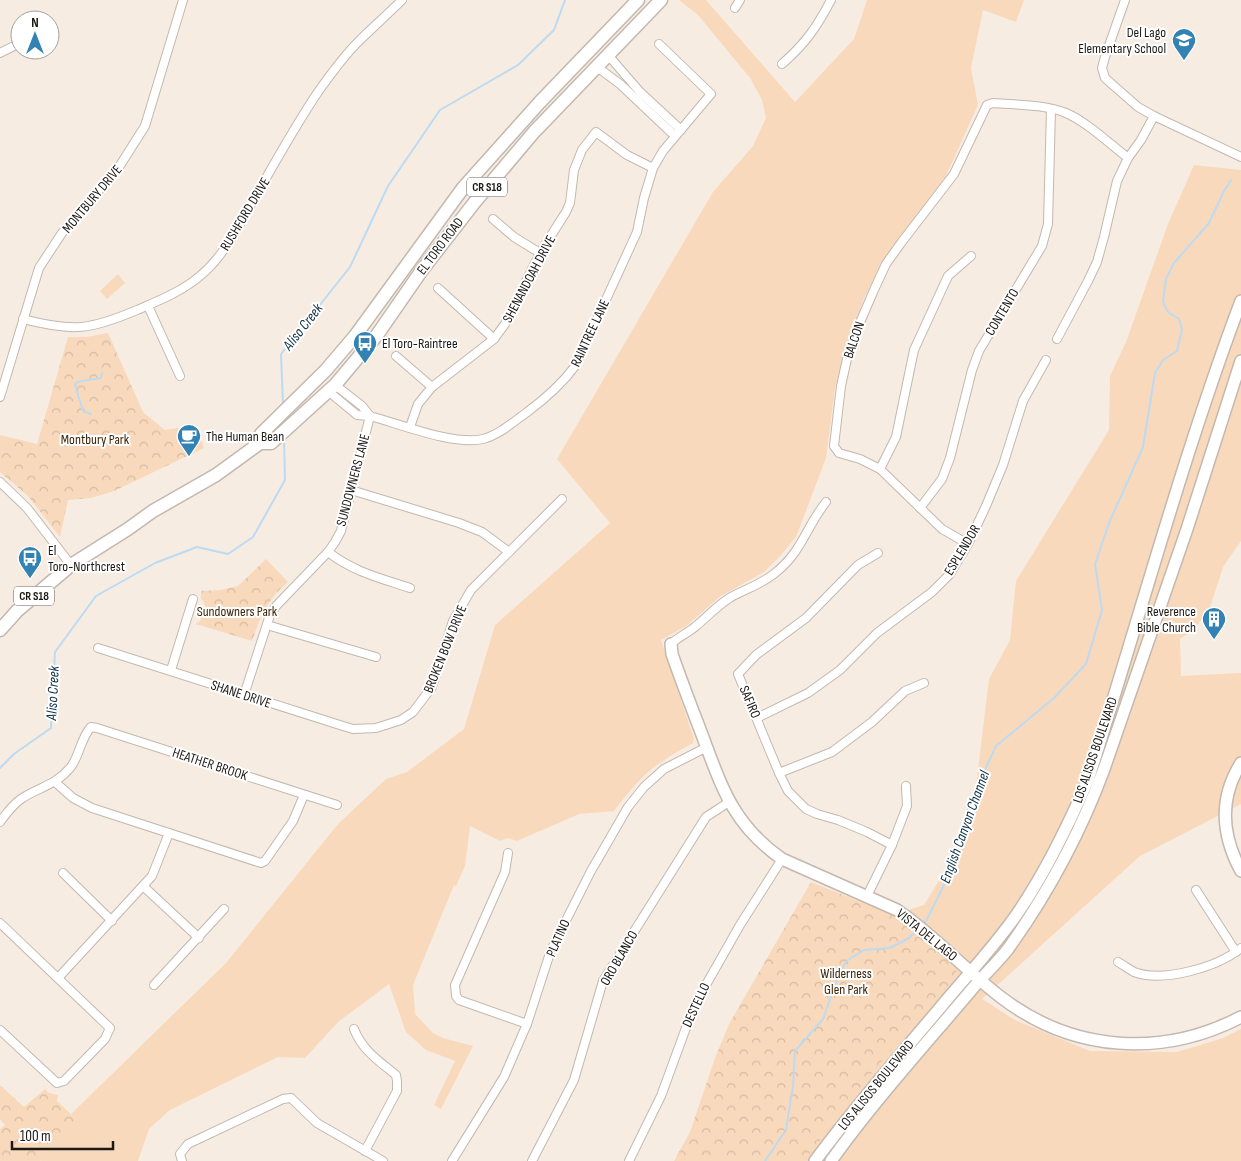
<svg xmlns="http://www.w3.org/2000/svg" width="1241" height="1161" font-family="'Sofia Sans Condensed',sans-serif">
<style>
.green{fill:#f9d9bc}
.park{fill:url(#park-crowns)}
.lines{fill:none;stroke-linecap:round;stroke-linejoin:round}
.stream{stroke:#bcdbf2;stroke-width:2}
.street-casing{stroke:#c3b8ae;stroke-width:10}
.secondary-casing{stroke:#c3b8ae;stroke-width:14}
.primary-casing{stroke:#c3b8ae;stroke-width:15}
.street{stroke:#fff;stroke-width:8}
.secondary{stroke:#fff;stroke-width:11}
.primary{stroke:#fff;stroke-width:12}
.labels{text-anchor:middle;dominant-baseline:central;stroke-width:4;stroke-linejoin:round;paint-order:stroke}
.shield{fill:#fff;stroke:#605e5b;stroke-width:1}
.shield-label{font-size:12px;font-weight:bold;fill:#1c1915}
.poi-label{font-size:14px;fill:#1c1915;stroke:#fff;text-anchor:start}
.street-label{font-size:14px;fill:#1c1915;stroke:#fff}
.park-label{font-size:14px;fill:#3e2406;stroke:#fff}
.water-label{font-size:15px;font-style:italic;fill:#0b3047;stroke:#fff}
</style>
<defs>
<pattern id="park-crowns" width="20" height="18" patternUnits="userSpaceOnUse" patternTransform="scale(1.25)"><rect width="20" height="18" fill="#f9d9bc"/><path d="M2 6a3 3 0 1 1 6 0M12 15a3 3 0 1 1 6 0" fill="none" stroke="#d5baa1"/></pattern>
</defs>
<rect width="100%" height="100%" fill="#f7ece2"/>
<!-- green -->
<g class="green">
<path d="M679,0H706L795,102L854,39L867,0H1024L1016,22L983,10L971,68L978,105L946,176L889,252L864,298L846,347L835,388L826,458L796,537L781,555L764,572L721,596L686,626L661,640L694,739L693,743C683,749 672,754 663,761C643,773 628,793 614,811L579,814L517,841L508,838L500,841L470,826L465,866L456,886L454,885L413,985L415,1014L433,1033L443,1038L473,1046L441,1109L434,1105L455,1061L426,1050L406,1032L389,984L338,1022L305,1058L278,1057L170,1110L149,1129L138,1161H40L77,1121L71,1114L226,963L338,824L386,779L407,772L464,729L495,625L610,523L557,459L713,192L753,146L766,118L762,100L750,78L698,15Z"/>
<path d="M1194,165L1241,170V541L1223,567L1209,611L1193,630L1180,639L1181,676L1241,673V804L1140,856L982,999L1015,1020L1090,1051L1177,1052L1223,1038L1241,1029V1161H698L880,919L924,905L971,828L989,679L1010,640L1016,581L1109,430L1110,376L1126,342L1168,224Z"/>
<path d="M118,274L125,283L107,299L100,291Z"/>
</g>
<!-- park -->
<g class="park">
<path d="M108,333L143,412L165,430L196,425L204,448L114,491L91,498L68,500L60,537L28,496L0,472V435L37,444L68,337H86Z"/>
<path d="M266,559L288,582C268,598 260,618 252,641L196,624L200,621L205,606L204,602L201,599V591L220,590L238,586Z"/>
<path d="M811,882L901,918L957,969L955,977L865,1081L804,1161H674L690,1132L715,1058L729,1024Z"/>
<path d="M0,1085L24,1107L45,1089L49,1093L58,1095L57,1101L78,1121L40,1161H0V1129L5,1125L0,1119Z"/>
</g>
<g class="lines">
<!-- stream -->
<g class="stream">
<path d="M283,404L281,354L350,267L388,186L440,110L518,65L554,30L565,0"/>
<path d="M91,414L83,411L75,385L77,382L101,378L102,373"/>
<path d="M0,768L14,754L51,728L55,652L96,596L155,563L197,547L228,554L253,537L285,480L284,439"/>
<path d="M922,924L926,921L944,885L971,800L996,746L1054,698L1086,664L1102,610L1095,564L1109,523L1143,447L1155,373L1163,360L1177,351L1182,330L1179,319L1168,312L1163,302L1166,279L1174,263L1209,223L1224,191L1231,180"/>
<path d="M765,1161L786,1130L793,1086L795,1051L823,1019L840,971L848,960L864,950L890,948L909,938L917,930"/>
</g>
<!-- street casing -->
<g class="street-casing">
<g id="street">
<path d="M1125,0L1105,57L1102,68L1105,78L1138,107L1154,116L1241,157"/>
<path d="M735,8L740,0"/>
<path d="M0,53L20,43"/>
<path d="M608,55L640,92L681,130"/>
<path d="M782,64C805,44 817,27 831,0"/>
<path d="M597,67L620,84L675,136"/>
<path d="M493,219L514,237L540,253"/>
<path d="M438,288L494,339"/>
<path d="M148,306L180,376"/>
<path d="M23,319C73,332 90,330 137,310C158,301 181,292 200,276C222,258 236,231 250,206C272,168 293,129 318,92C330,75 343,57 358,42C372,28 388,14 402,0"/>
<path d="M1057,339L1088,281L1097,262L1104,237L1117,181L1128,158L1141,140L1154,116"/>
<path d="M396,356L432,387"/>
<path d="M335,385L362,406L370,416"/>
<path d="M328,391L357,415L370,416C400,424 454,446 483,439C499,435 513,422 526,413C545,399 562,384 576,365L637,232L644,198L653,168L663,151L711,94L659,44"/>
<path d="M0,397L39,268L62,233L119,167L145,126L183,0"/>
<path d="M410,427L418,404L432,387L494,339L505,324L540,253L566,212L570,203L574,170L582,150L596,132L627,155L653,168"/>
<path d="M880,469L896,437L914,350L948,276L971,256"/>
<path d="M0,482L27,508L71,565"/>
<path d="M351,490L459,523L482,532L509,552"/>
<path d="M920,508L942,479L950,458L972,370L979,351L1042,246L1048,224L1051,109"/>
<path d="M968,544L942,529L880,469L860,459L839,453L834,446L841,386L847,359L858,327L874,290L886,264L901,243L954,174L987,105L993,103C1016,105 1044,104 1066,113C1087,122 1110,144 1128,158"/>
<path d="M328,552C354,572 380,578 410,588"/>
<path d="M878,553L858,565L806,618L756,655L738,674L779,773L788,791L806,809L817,814L838,820L867,832L892,845"/>
<path d="M267,625L376,657"/>
<path d="M671,644C678,637 688,633 696,626C708,616 718,605 731,597C746,589 762,584 775,573C802,552 806,527 826,502"/>
<path d="M98,648L343,726L353,729L376,728L401,720L413,712L432,687L453,621L471,590L562,499"/>
<path d="M171,670L193,599"/>
<path d="M244,695L270,615L276,606L328,552L335,542L341,531L370,416"/>
<path d="M757,718L808,693L840,670L877,633L932,592L950,574L968,544L986,506L1003,465L1023,401L1046,360"/>
<path d="M779,773L832,752L872,722L905,691L924,683"/>
<path d="M55,782L73,798L92,808L261,863L265,861L293,821L304,795"/>
<path d="M0,822C6,814 12,805 21,799C37,788 56,785 70,768C80,756 80,739 91,727L97,728L337,805"/>
<path d="M508,853L505,872L455,985L456,996L459,1000L527,1024"/>
<path d="M63,873L112,921"/>
<path d="M143,886L199,938"/>
<path d="M1196,890L1236,952"/>
<path d="M867,896L892,845L907,806L906,786"/>
<path d="M0,923L110,1028L105,1039L64,1081L57,1083L0,1030"/>
<path d="M1118,962C1123,965 1129,969 1134,972C1163,983 1218,967 1241,948"/>
<path d="M58,978L152,876L169,833"/>
<path d="M154,985L224,909"/>
<path d="M354,1029C362,1050 379,1061 396,1075L397,1081V1091L365,1151"/>
<path d="M182,1161L180,1154L188,1144L283,1099L291,1098L317,1123L383,1161"/>
<path d="M452,1161L504,1077L527,1024L551,950L591,871L628,807L644,787L664,769L707,747"/>
<path d="M532,1161L574,1080L603,981L706,817L729,802"/>
<path d="M629,1161L661,1096L694,1006L740,925L782,859"/>
</g>
</g>
<!-- secondary casing -->
<g class="secondary-casing">
<g id="secondary">
<path d="M671,644L672,654C682,683 693,711 704,740C723,791 735,826 782,859L897,910C935,936 965,970 1002,998C1073,1052 1162,1058 1241,1017"/>
<path d="M1241,763C1219,798 1221,834 1241,871"/>
<path d="M815,1161C857,1104 904,1051 950,996C973,969 997,943 1017,914C1046,872 1068,826 1088,780C1139,620 1182,458 1241,301"/>
<path d="M831,1161C874,1101 925,1045 973,988C984,975 997,963 1008,949C1048,893 1080,834 1104,769L1187,529L1241,361"/>
</g>
</g>
<!-- primary casing -->
<g class="primary-casing">
<g id="primary">
<path d="M260,443L261,434L326,370L355,336L463,188L540,102L638,0"/>
<path d="M0,630L17,611L71,565L128,529L153,511L216,475L260,443H271L335,385L377,335L422,270L474,203L534,132L661,0"/>
</g>
</g>
<!-- street -->
<use href="#street" class="street"/>
<!-- secondary -->
<use href="#secondary" class="secondary"/>
<!-- primary -->
<use href="#primary" class="primary"/>
</g>
<!-- icons -->
<defs>
<g id="school-pin" transform="scale(1.25)"><path d="M0 17L-7.5 6A9.5 9.5 0 1 1 7.5 6Z" fill="#3283b4" stroke="#fff"/><path d="M0-5L7-2L0 1L-7-2ZM-4 1L0 2.5L4 1V4Q0 6-4 4Z" fill="#fff"/></g>
<g id="bus-pin" transform="scale(1.25)"><path d="M0 17L-7.5 6A9.5 9.5 0 1 1 7.5 6Z" fill="#3283b4" stroke="#fff"/><path d="M-5-6H5V4H4V6H2V4H-2V6H-4V4H-5ZM-3.5-4V0h7V-4ZM-3.5 1.2v1.5H-2V1.2ZM2 1.2v1.5H3.5V1.2Z" fill="#fff"/></g>
<g id="cafe-pin" transform="scale(1.25)"><path d="M0 17L-7.5 6A9.5 9.5 0 1 1 7.5 6Z" fill="#3283b4" stroke="#fff"/><path d="M-5.5-4.5H6V0H3Q3 3.5 0 3.5H-2.5Q-5.5 3.5-5.5 0ZM3-3.2v2h1.7v-2ZM-6 4.5H4V6H-6Z" fill="#fff"/></g>
<g id="building-pin" transform="scale(1.25)"><path d="M0 17L-7.5 6A9.5 9.5 0 1 1 7.5 6Z" fill="#3283b4" stroke="#fff"/><path d="M-4-6H4V6H1V3H-1V6H-4ZM-2.5-4.3h1.7v1.8h-1.7ZM.8-4.3h1.7v1.8H.8ZM-2.5-1h1.7V.8h-1.7ZM.8-1h1.7V.8H.8Z" fill="#fff"/></g>
</defs>
<g fill-rule="evenodd">
<use href="#school-pin" x="1184" y="40"/>
<use href="#bus-pin" x="365" y="343"/>
<use href="#cafe-pin" x="189" y="436"/>
<use href="#bus-pin" x="30" y="558"/>
<use href="#building-pin" x="1214" y="619"/>
</g>
<g class="labels">
<!-- shield labels -->
<g class="shield">
<rect x="467" y="177.5" width="40" height="19" rx="4"/>
<rect x="14" y="586.5" width="40" height="19" rx="4"/>
</g>
<g class="shield-label">
<text x="487" y="187">CR S18</text>
<text x="34" y="596">CR S18</text>
</g>
<!-- poi labels -->
<g class="poi-label">
<text x="1166" y="32" text-anchor="end">Del Lago<tspan x="1166" dy="16">Elementary School</tspan></text>
<text x="382" y="343">El Toro-Raintree</text>
<text x="206" y="436">The Human Bean</text>
<text x="48" y="550">El<tspan x="48" dy="16">Toro-Northcrest</tspan></text>
<text x="1196" y="611" text-anchor="end">Reverence<tspan x="1196" dy="16">Bible Church</tspan></text>
</g>
<!-- street labels -->
<g class="street-label">
<text transform="translate(92 199) rotate(-50)">MONTBURY DRIVE</text>
<text transform="translate(245 214) rotate(-59)">RUSHFORD DRIVE</text>
<text transform="translate(440 246) rotate(-53)">EL TORO ROAD</text>
<text transform="translate(529 279) rotate(-62)">SHENANDOAH DRIVE</text>
<text transform="translate(1002 312) rotate(-59)">CONTENTO</text>
<text transform="translate(590 333) rotate(-65)">RAINTREE LANE</text>
<text transform="translate(854 340) rotate(-71)">BALCON</text>
<text transform="translate(353 480) rotate(-75)">SUNDOWNERS LANE</text>
<text transform="translate(962 550) rotate(-59)">ESPLENDOR</text>
<text transform="translate(445 649) rotate(-68)">BROKEN BOW DRIVE</text>
<text transform="translate(241 694) rotate(18)">SHANE DRIVE</text>
<text transform="translate(750 702) rotate(67)">SAFIRO</text>
<text transform="translate(1095 750) rotate(-71)">LOS ALISOS BOULEVARD</text>
<text transform="translate(210 764) rotate(18)">HEATHER BROOK</text>
<text transform="translate(927 935) rotate(39)">VISTA DEL LAGO</text>
<text transform="translate(558 938) rotate(-66)">PLATINO</text>
<text transform="translate(619 958) rotate(-60)">ORO BLANCO</text>
<text transform="translate(696 1005) rotate(-65)">DESTELLO</text>
<text transform="translate(876 1085) rotate(-51)">LOS ALISOS BOULEVARD</text>
</g>
<!-- park labels -->
<g class="park-label">
<text x="95" y="439">Montbury Park</text>
<text x="237" y="611">Sundowners Park</text>
<text x="846" y="973">Wilderness<tspan x="846" dy="16">Glen Park</tspan></text>
</g>
<!-- water labels -->
<g class="water-label">
<text transform="translate(303 327) rotate(-52)">Aliso Creek</text>
<text transform="translate(53 693) rotate(-87)">Aliso Creek</text>
<text transform="translate(965 827) rotate(-70)">English Canyon Channel</text>
</g>
</g>
<!-- north arrow -->
<g transform="translate(35 35)"><circle r="24" fill="#ffffff" stroke="#a4a3a1"/>
<path d="M0-4L9 19L0 12L-9 19Z" fill="#3283b4"/>
<text y="-8" font-size="14" font-weight="bold" text-anchor="middle" fill="#1c1915">N</text>
</g>
<!-- scale -->
<path d="M12 1141v8h101v-8" fill="none" stroke="#1c1915" stroke-width="2.5"/>
<text x="20" y="1141" font-size="15" fill="#1c1915" stroke="#ffffff" stroke-width="4" paint-order="stroke">100 m</text>
</svg>
